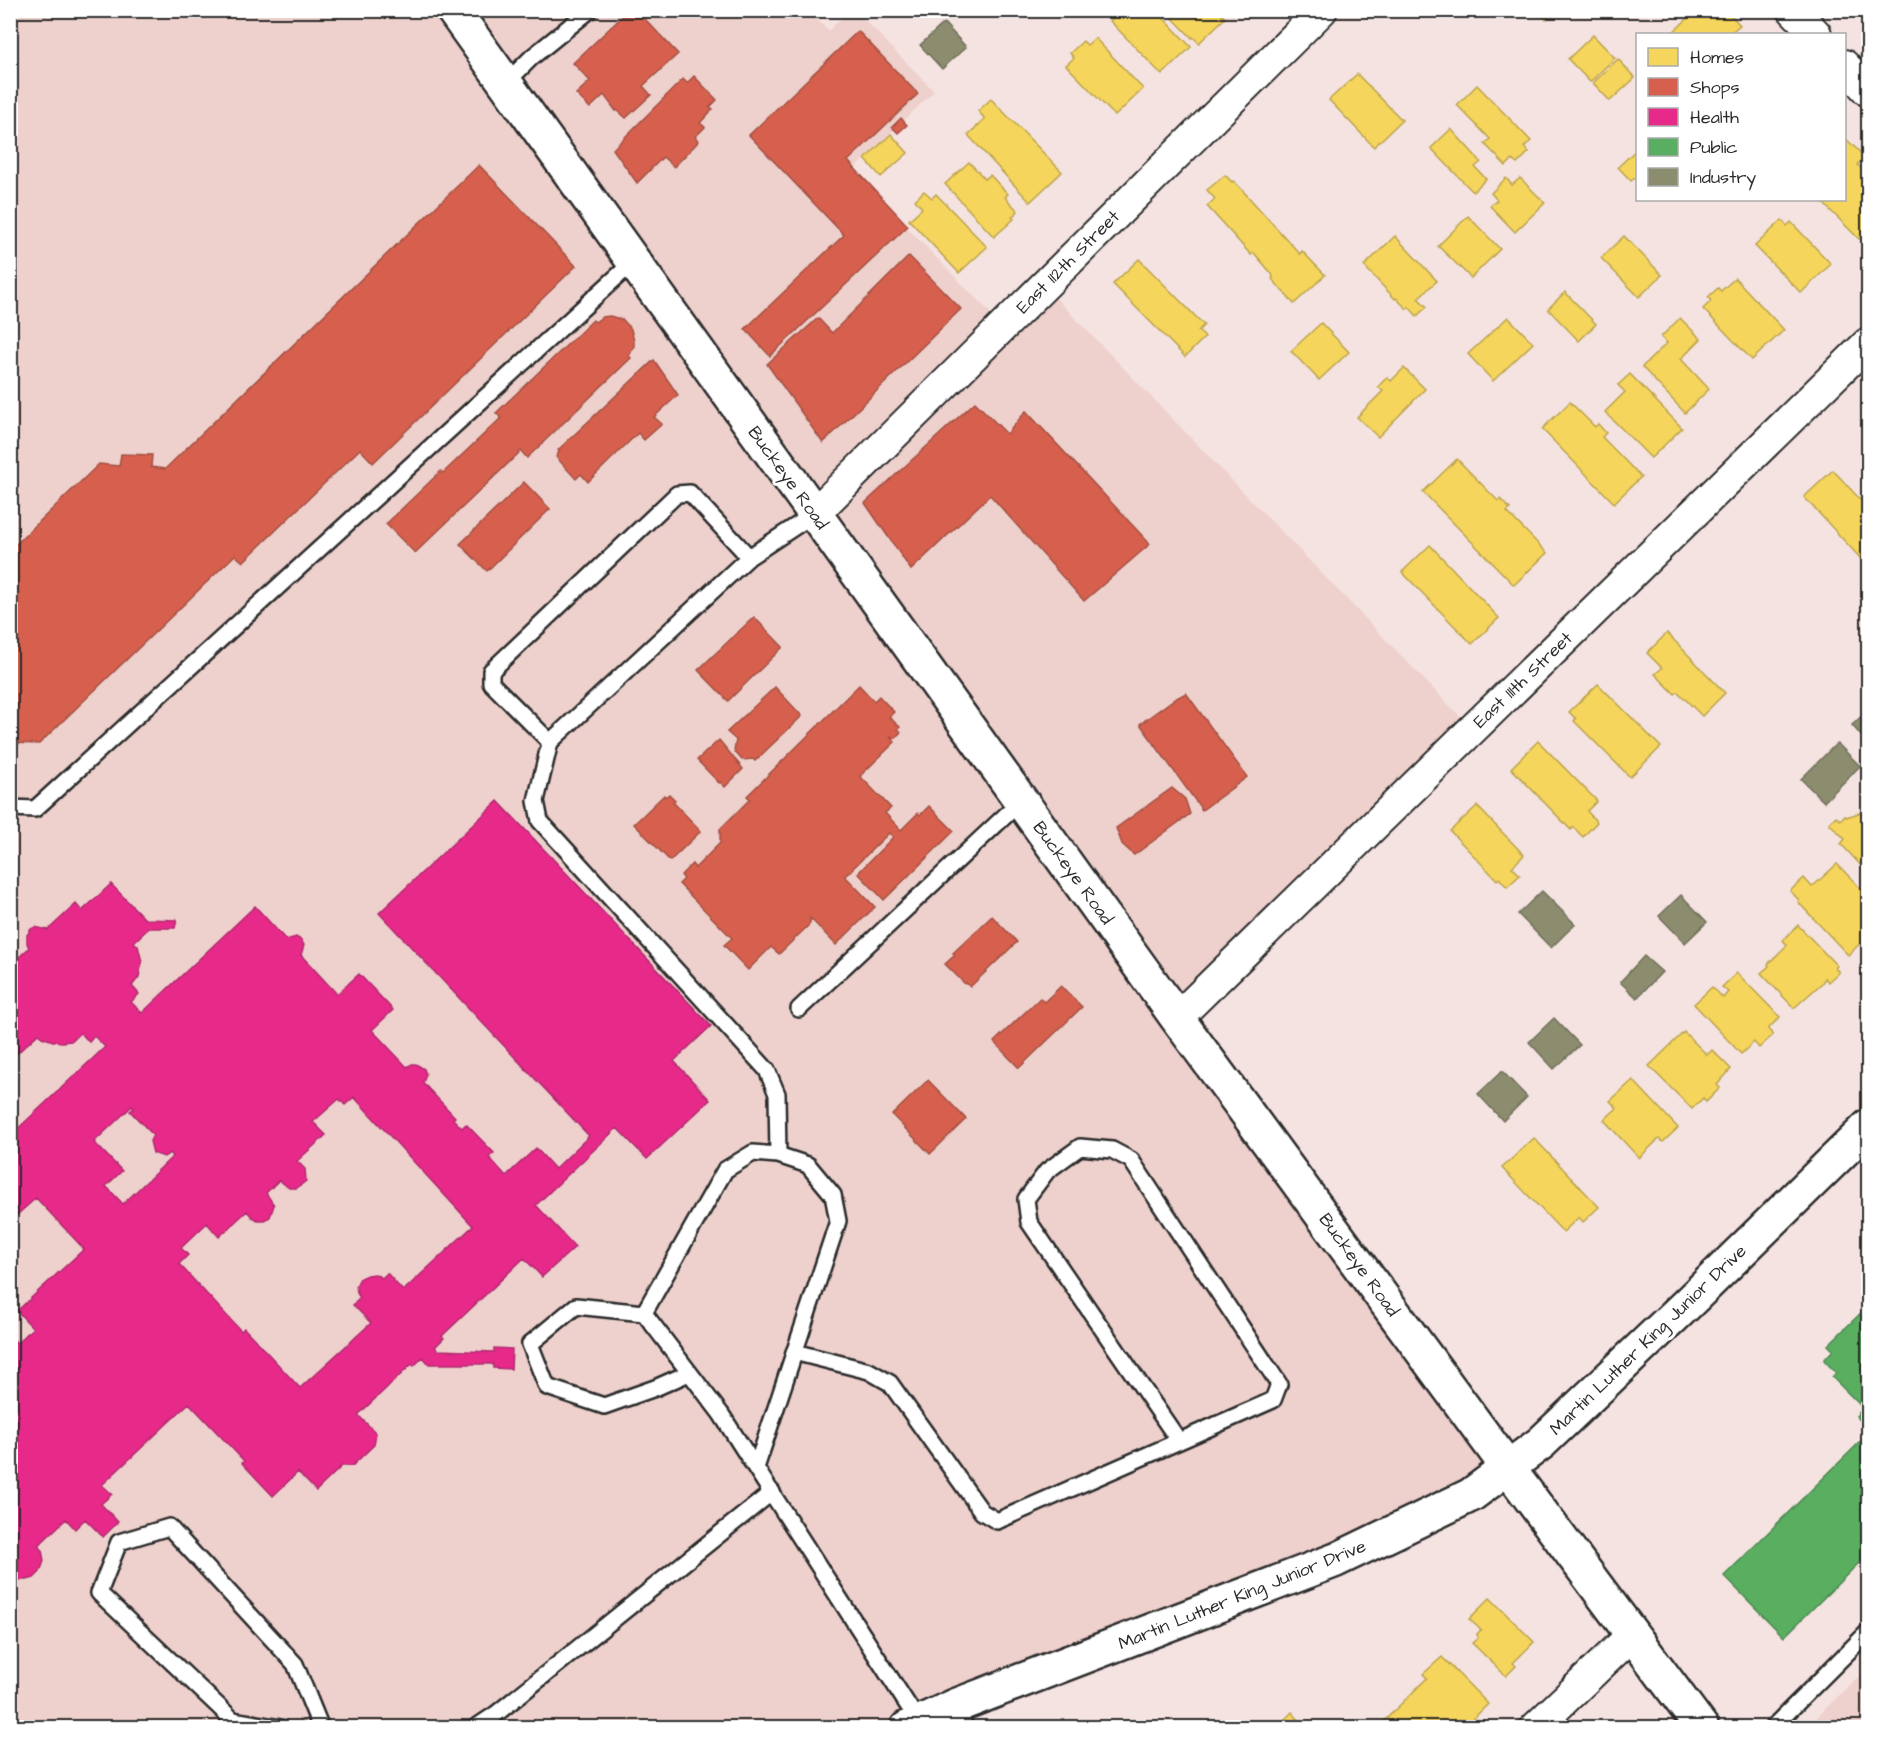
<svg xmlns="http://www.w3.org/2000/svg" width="1879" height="1738" font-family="'Architects Daughter',sans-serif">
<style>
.built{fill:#eed0cc}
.homes{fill:#f6d55c;stroke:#b9a24d;stroke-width:1.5}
.shops{fill:#d6604d;stroke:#a35043;stroke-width:1.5}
.health{fill:#e7298a;stroke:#af2a6e;stroke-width:1.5;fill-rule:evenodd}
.public{fill:#5aae61;stroke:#4c8751;stroke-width:1.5}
.industry{fill:#8c8c6e;stroke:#6f6f5a;stroke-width:1.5}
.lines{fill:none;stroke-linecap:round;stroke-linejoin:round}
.service-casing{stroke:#2b2b2b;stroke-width:20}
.minor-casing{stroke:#2b2b2b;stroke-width:34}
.tertiary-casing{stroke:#2b2b2b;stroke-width:38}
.service{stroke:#fff;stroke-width:15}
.minor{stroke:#fff;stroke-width:30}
.tertiary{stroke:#fff;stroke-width:33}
.labels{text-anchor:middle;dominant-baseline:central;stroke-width:6;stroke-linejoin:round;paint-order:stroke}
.street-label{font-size:18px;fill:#2b2b2b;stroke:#fff}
</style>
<rect width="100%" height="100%" fill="#f5e3e1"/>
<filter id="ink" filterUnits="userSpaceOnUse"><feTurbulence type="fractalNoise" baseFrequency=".0167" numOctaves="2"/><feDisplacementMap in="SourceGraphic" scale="12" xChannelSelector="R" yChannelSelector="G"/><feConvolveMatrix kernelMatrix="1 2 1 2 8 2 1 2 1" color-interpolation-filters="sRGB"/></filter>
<g filter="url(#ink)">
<!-- built -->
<g class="built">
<path d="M808,10L828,31L849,11H856L934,91L852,171L1003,326L1044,286L1472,729L1177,1018L1508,1468L907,1727H11L10,11Z"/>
<path d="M1868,1668V1727H1806Z"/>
</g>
<!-- homes -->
<g class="homes">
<path d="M1120,10L1128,18L1136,10H1156L1191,47L1162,75L1110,21Z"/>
<path d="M1165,10H1218L1225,18L1199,43L1193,37L1192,38Z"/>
<path d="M1538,10H1554L1546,19Z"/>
<path d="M1697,10H1726L1740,25L1729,34H1671Z"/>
<path d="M1593,35L1615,58L1590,82L1568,59Z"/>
<path d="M1095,38L1143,89L1115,116L1066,65L1074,58L1070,53L1083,41L1087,45Z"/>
<path d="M1618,59L1635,78L1610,101L1593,83Z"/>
<path d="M1357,74L1402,120L1374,147L1329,100Z"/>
<path d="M1477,85L1531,141L1524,147L1529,152L1517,164L1512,160L1506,166L1485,144L1490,139L1457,105Z"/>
<path d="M991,99L1062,172L1030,202L968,135L985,119L978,111Z"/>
<path d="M1451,129L1481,162L1475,167L1486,179L1473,192L1431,148Z"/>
<path d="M891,134L908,153L881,177L865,159Z"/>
<path d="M1844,137L1865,157L1857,165L1863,169L1868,164V231L1859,239L1820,200H1844Z"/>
<path d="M1638,148V175L1631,181L1618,167Z"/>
<path d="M969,162L985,179L990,175L1008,194L1005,197L1018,211L1012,217L1014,219L994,237L945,184Z"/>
<path d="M1225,175L1232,182L1234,181L1300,254L1302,251L1325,275L1294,304L1272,279L1273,277L1272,274L1254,253L1251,255L1207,206L1215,199L1207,190Z"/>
<path d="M1506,178L1512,185L1520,178L1545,203L1515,232L1490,206L1497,200L1491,193Z"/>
<path d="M924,191L932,198L936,194L987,247L959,273L909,220L922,208L915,200Z"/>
<path d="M1468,216L1500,249L1471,278L1438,246Z"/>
<path d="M1782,220L1787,226L1791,222L1831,264L1801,293L1755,246Z"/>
<path d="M1395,236L1437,281L1418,298L1427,307L1417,316L1409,307L1407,309L1396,298L1395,299L1364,266Z"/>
<path d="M1624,236L1662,275L1639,297L1601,258Z"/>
<path d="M1139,259L1204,325L1198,331L1205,337L1185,357L1113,284Z"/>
<path d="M1735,278L1784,330L1752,360L1703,309L1711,301L1708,297L1718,288L1721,291Z"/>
<path d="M1565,292L1596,324L1579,341L1548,309Z"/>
<path d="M1508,317L1533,343L1493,381L1468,354Z"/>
<path d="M1680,318L1701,339L1681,359L1709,389L1685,413L1642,367L1667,343L1661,337Z"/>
<path d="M1321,323L1349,352L1319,380L1291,351Z"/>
<path d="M1404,368L1425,389L1378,437L1357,417L1383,391L1378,387L1387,377L1391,381Z"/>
<path d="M1630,374L1682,428L1651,458L1605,412L1625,392L1618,385Z"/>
<path d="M1570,402L1595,427L1598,424L1606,433L1602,437L1641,477L1614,503L1542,429Z"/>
<path d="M1457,459L1498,501L1500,499L1510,509L1507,512L1547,553L1514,585L1423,492Z"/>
<path d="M1833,470L1868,508V555L1862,560L1804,497Z"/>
<path d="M1430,545L1499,618L1472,644L1402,572Z"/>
<path d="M1667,633L1725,693L1702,716L1678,692L1675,694L1655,674L1662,668L1647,653Z"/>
<path d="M1598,684L1661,747L1630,777L1574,721L1576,719L1569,712Z"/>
<path d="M1538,741L1597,801L1587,811L1597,822L1583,837L1573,827L1571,830L1511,768Z"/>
<path d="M1477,806L1524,855L1512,867L1520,875L1507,887L1499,878L1497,880L1450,831Z"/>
<path d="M1862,812L1867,817L1868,816V873L1841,844L1845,839L1829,823L1836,816L1840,820L1845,815L1846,817Z"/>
<path d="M1837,864L1868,896V936L1848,955L1798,902L1799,900L1790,891L1804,878L1812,887Z"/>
<path d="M1798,925L1837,966L1835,968L1839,972L1828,982L1825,978L1822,983L1794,1008L1761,973L1769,966L1768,964L1787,945L1783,940Z"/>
<path d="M1737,973L1780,1017L1768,1029L1773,1035L1759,1048L1754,1042L1741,1054L1694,1004L1712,987L1723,998L1728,992L1722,987Z"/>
<path d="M1684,1032L1707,1055L1712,1050L1731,1069L1717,1085L1720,1088L1706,1102L1703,1098L1692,1109L1649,1066Z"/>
<path d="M1633,1080L1678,1128L1663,1142L1659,1139L1639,1158L1604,1120L1617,1108L1610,1101Z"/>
<path d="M1534,1138L1599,1207L1583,1222L1579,1217L1563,1232L1502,1168Z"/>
<path d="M1490,1598L1534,1642L1513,1663L1516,1666L1506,1676L1472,1643L1478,1638L1477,1634L1481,1630L1469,1619Z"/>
<path d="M1442,1657L1488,1704L1464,1728H1377L1427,1678L1423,1674Z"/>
<path d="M1292,1712L1306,1728H1276Z"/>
</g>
<!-- shops -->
<g class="shops">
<path d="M629,10H647L650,14L645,19L678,54L643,86L651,95L626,118L617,110L616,111L604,95L590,108L576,94L590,81L573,63Z"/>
<path d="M858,31L918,94L848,161L908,226L770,356L745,329L844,235L749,135Z"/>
<path d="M694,76L717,100L710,107L713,109L700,123L705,127L695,137L699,141L674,167L663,157L637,183L613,149L683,79L687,83Z"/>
<path d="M901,118L907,125L898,133L892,127Z"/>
<path d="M479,165L576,266L373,463L360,449L243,562L235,555L39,744L10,743V545L13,547L99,464L119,466L121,454L152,455L151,467L165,469Z"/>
<path d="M909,256L961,309L823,443L767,364L818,318L832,333Z"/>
<path d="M610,316L623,320L631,329L634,341V346L629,356L631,358L527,458L521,451L415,553L386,524L441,471L443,473L501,418L496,413L593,320L595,322L602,317Z"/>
<path d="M654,360L678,395L654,417L662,424L644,440L638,433L588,482L581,474L576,479L556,457L559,452L558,450Z"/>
<path d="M975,402L1007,434L1026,411L1150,544L1084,601L990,495L911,570L865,503Z"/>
<path d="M524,482L550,509L487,571L460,544Z"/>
<path d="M754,617L783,647L728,701L698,670Z"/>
<path d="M859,685L874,701L879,696L894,712L889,717L900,727L898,729L901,732L894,739L891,736L890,737L895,742L860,776L891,808L885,813L901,830L918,813L920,815L929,806L954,831L884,900L858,873L893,837L889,833L845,876L875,907L836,945L810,918V924L779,954L771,947L748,970L724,945L732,938L679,884L684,879L681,875L692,864L695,868L720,843V829L750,799L747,796Z"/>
<path d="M775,687L802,716L755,761L753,759L742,760L734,751L736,740L727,732Z"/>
<path d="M1186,693L1247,777L1202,810L1140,724L1173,700Z"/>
<path d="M719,740L743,769L725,787L720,782L719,783L697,760Z"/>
<path d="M1172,788L1185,799L1190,814L1134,855L1122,844L1116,828Z"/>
<path d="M669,794L675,800L673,802L701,831L670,861L634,824L664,795L665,797Z"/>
<path d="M992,916L1017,942L970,987L966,983L965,984L945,964L955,955L953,953Z"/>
<path d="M1061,986L1082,1007L1019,1068L994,1042L1040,998L1044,1002Z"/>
<path d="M928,1080L966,1119L930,1154L892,1115Z"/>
</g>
<!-- health -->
<path class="health" d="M498,801L711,1026L674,1061L710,1100L647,1159L617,1128L536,1205L575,1247L542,1277L524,1258L442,1336L444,1338L435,1347L438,1350L494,1352V1348L512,1349L511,1369L493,1368V1364H429L423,1357L414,1366L412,1364L358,1415L376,1433L374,1445L352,1466H342L316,1491L298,1472L273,1496L242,1463L244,1461L189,1403L102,1485L112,1494L101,1504L118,1522L103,1537L85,1519L75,1529L66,1519L38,1546L42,1550L44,1561L40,1572L34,1578L27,1580H20L13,1578L10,1576V1336L17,1343L33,1328L17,1311L84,1249L36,1198L10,1221V1136L105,1047L94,1036L89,1042L81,1033L71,1041L62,1042L53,1041L42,1037L38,1034L10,1060V1047L15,1042L10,1038V965L29,948L27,943V935L31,929L35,927L48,930L76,904L82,911L111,884L145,919L177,920L175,928H149L134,942L138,946L142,962L139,977L132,986L139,994L131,1002L142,1013L255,906L286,940L296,937L301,940L304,945L301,955L337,994L359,974L393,1010L372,1030L407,1067L412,1064H416L424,1069L426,1074L423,1083L455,1117L453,1119L462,1128L466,1124L494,1153L489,1157L506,1176L536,1148L555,1169L589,1136L379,913ZM354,1097L473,1226L403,1291L387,1273L382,1278L375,1274L367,1275L360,1278L356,1286L357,1293L360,1298L353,1305L371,1323L300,1388L244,1328L241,1331L179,1264L188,1255L181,1248L207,1223L219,1237L247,1211L252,1217L258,1220H264L270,1217L274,1205L266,1193L279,1180L289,1188H297L306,1181L305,1169L297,1161L326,1135L313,1122L339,1099L345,1105ZM132,1106L134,1108L130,1111L153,1135L150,1141L153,1153L164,1157L170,1153L173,1156L123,1204L106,1186L122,1171L94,1142Z"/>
<!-- public -->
<g class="public">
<path d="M1868,1306V1429L1856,1416L1863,1408L1832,1377L1836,1373L1824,1360L1833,1350L1828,1345Z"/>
<path d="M1868,1434V1554L1784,1637L1724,1576Z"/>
</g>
<!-- industry -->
<g class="industry">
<path d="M944,23L966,47L942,69L920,45Z"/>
<path d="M1868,710V744L1852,725Z"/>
<path d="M1837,743L1860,766L1824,802L1801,779Z"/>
<path d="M1542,891L1575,924L1551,948L1518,914Z"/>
<path d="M1681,895L1707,922L1685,943L1659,916Z"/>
<path d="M1644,956L1662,972L1637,998L1620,982Z"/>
<path d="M1554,1018L1580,1045L1554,1069L1529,1042Z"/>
<path d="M1502,1071L1527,1097L1503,1121L1478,1094Z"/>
</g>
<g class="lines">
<!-- service casing -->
<g class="service-casing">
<g id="service">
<path d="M505,84L532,57L590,10"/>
<path d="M749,557L690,493L677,494L491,671V683L550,742L749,557L814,514"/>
<path d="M550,742L536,801L540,821L767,1070L777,1094L778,1155"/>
<path d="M10,808L35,809L633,262"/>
<path d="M799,1009L1021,801"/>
<path d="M644,1313L725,1170L753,1153L778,1155L808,1165L833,1195L838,1221L756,1468"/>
<path d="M794,1352L869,1371L890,1383L982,1512L997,1521L1273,1400L1279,1384L1131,1160L1112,1150L1080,1147L1047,1171L1026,1199L1029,1222L1179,1441"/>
<path d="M689,1373L655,1388L604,1406L547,1387L530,1344L576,1306L644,1313L721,1414L918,1721"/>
<path d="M955,1706L966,1728"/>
<path d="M281,1728L233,1720L99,1593L119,1542L169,1527L295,1664L321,1728"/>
<path d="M475,1728L496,1714L772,1492"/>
<path d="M1772,1728L1868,1632"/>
</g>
</g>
<!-- minor casing -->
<g class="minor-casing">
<g id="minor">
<path d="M1793,10L1816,34"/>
<path d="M1844,65L1868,91"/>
<path d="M814,514L1322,10"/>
<path d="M1177,1018L1868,343"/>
<path d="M1535,1728L1633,1634"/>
</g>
</g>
<!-- tertiary casing -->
<g class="tertiary-casing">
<g id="tertiary">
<path d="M453,10L1177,1018L1508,1468L1702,1728"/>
<path d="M907,1728L955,1706L1336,1560L1471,1495L1541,1443L1687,1304L1868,1127"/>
</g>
</g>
<!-- service -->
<use href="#service" class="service"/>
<!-- minor -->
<use href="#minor" class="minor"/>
<!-- tertiary -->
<use href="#tertiary" class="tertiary"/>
</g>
</g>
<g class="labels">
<!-- street labels -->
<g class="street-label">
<text transform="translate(1068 262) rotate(-45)">East 112th Street</text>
<text transform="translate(788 478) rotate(54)">Buckeye Road</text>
<text transform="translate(1523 680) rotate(-44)">East 111th Street</text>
<text transform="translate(1073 873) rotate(54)">Buckeye Road</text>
<text transform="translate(1359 1265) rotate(54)">Buckeye Road</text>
<text transform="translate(1648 1340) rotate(-44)">Martin Luther King Junior Drive</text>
<text transform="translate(1242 1595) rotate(-22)">Martin Luther King Junior Drive</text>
</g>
</g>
<!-- margin -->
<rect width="1879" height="1738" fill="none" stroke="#fff" stroke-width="36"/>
<rect x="18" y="18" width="1843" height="1702" fill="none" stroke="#2b2b2b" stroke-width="2" filter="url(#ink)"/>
<!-- legend -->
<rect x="1636" y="33" width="210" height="168" fill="#ffffff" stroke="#aaaaaa" stroke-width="1.5"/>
<rect x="1648" y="48" width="30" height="18" fill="#f6d55c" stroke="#aaaaaa" stroke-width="1.5"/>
<text x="1690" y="63" font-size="18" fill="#2b2b2b">Homes</text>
<rect x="1648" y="78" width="30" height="18" fill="#d6604d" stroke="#aaaaaa" stroke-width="1.5"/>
<text x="1690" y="93" font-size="18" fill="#2b2b2b">Shops</text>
<rect x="1648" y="108" width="30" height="18" fill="#e7298a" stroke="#aaaaaa" stroke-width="1.5"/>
<text x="1690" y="123" font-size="18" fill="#2b2b2b">Health</text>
<rect x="1648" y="138" width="30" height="18" fill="#5aae61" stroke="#aaaaaa" stroke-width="1.5"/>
<text x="1690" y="153" font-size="18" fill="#2b2b2b">Public</text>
<rect x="1648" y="168" width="30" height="18" fill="#8c8c6e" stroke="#aaaaaa" stroke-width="1.5"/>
<text x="1690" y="183" font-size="18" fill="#2b2b2b">Industry</text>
</svg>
